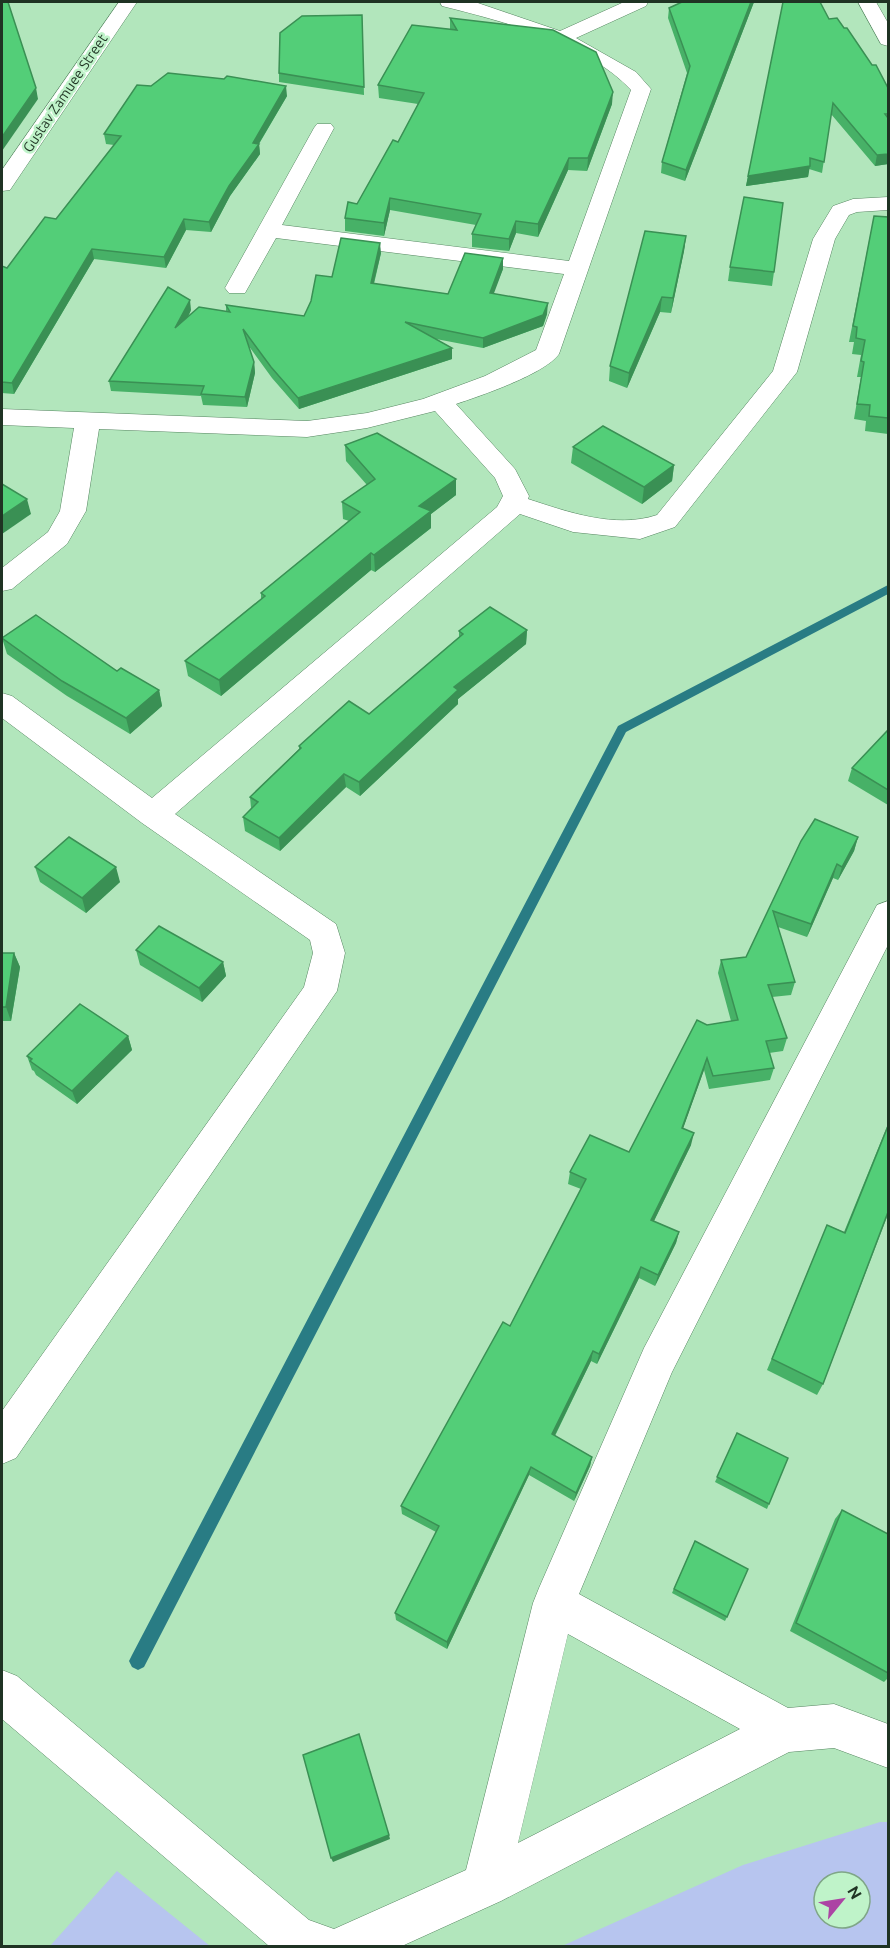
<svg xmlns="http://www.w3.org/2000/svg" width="890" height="1948" font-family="Ubuntu,sans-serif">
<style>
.green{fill:#b7c5ef;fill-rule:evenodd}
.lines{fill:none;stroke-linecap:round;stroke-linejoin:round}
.stream{fill:#297c84;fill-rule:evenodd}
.street-casing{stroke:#558560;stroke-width:1}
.street{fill:#fff;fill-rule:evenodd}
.wall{fill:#47b167}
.shaded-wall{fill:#3a9054}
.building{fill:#53ce78;stroke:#3a9054;stroke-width:1.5}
.labels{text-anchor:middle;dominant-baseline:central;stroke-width:5;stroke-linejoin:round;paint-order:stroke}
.far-street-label{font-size:14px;fill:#1f3323;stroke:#bff3c9}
</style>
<rect width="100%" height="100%" fill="#b2e6bc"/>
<!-- green -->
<g class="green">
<path d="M880,1822H888V1946H562L743,1865ZM824,1882H860V1918H824Z"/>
<path d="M117,1871L210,1946H50Z"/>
</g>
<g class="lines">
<!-- stream -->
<path class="stream" d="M888,585V594L626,732L144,1667L138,1670L132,1667L129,1661L132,1655L618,726Z"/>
<!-- street casing -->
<g class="street-casing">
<g id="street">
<path d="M119,2H137L10,190L2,191V170Z"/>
<path d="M440,2H475L560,31L624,2H648L646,6L576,38L636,72L651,89L559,354C545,374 480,396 456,404L515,469L529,496L528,499C568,512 615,529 657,515L773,371L813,239L833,206L853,199L888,197V210L857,212L849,215L835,239L797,372L675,527L640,539L573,532L520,514L175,814L336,924L345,953L337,991L16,1458L2,1464V1411L304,987L313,953L310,940L142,823L2,718V693L12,696L152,798L497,507L503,496L495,478L435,411L367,428L307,437L99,429L86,511L67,544L12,589L2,591V568L48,532L60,511L74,428L2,425V409L307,421L367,413L423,399L485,376L536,350L564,274L276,238L245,293H229L225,288L314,128L317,124H331L334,128L282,225L569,261L631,90C588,43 502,21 442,6Z"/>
<path d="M858,2H876L888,23V46L881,44Z"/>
<path d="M888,901V945L672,1372L579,1594L788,1708L834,1704L888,1724V1768L834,1748L789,1752L501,1901L402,1946H269L2,1719V1670L17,1676L309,1920L334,1929L466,1870L533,1603L539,1588L644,1348L877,905ZM568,1634L740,1729L518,1843Z"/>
</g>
</g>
<!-- street -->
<use href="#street" class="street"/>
</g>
<!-- wall -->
<g class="wall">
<path d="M682,2H754L685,181L661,173L662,162L687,73L668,18L669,8Z"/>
<path d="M783,2L888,164L875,166L831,114L822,173L809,169L808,177L746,186Z"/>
<path d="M362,15L364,95L279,82V73Z"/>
<path d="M450,18L612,104L587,171L568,170L538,237L516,233L509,251L472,247V234L476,225L390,210L384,236L345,231V218L357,204L398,142L418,104L379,98L378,85L450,29Z"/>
<path d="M151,86L287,96L259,144L260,154L230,196L211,232L186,230L166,268L94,259L14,394L2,393V266L7,268L56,219L114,145L106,144L104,134Z"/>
<path d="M874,216L888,217V434L865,431L866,421L854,419L861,377H857L861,355L852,354L854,342H849Z"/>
<path d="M686,236L684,251L671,313L660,312L627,388L609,381L610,366Z"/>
<path d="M381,253L374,284L448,294L503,258V269L493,293L547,314L543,326L483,348L436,339L452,348V359L299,409L272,378L248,345L254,362L255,373L247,407L203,405L201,396L111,391L109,381L191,310L188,317L226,311V305L304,316L332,277Z"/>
<path d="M730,267L774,272L772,286L728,281Z"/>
<path d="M345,445L456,479V495L431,514V528L375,572L371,570L221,696L188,676L185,661L261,599V593L349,521L343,519L342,502L367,485L346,461Z"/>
<path d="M573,447L674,465L672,481L642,504L571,463Z"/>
<path d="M527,630L526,644L458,699V704L360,796L346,787L280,851L245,831L243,817L251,808L250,797L299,749V746L369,714L459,637V631Z"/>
<path d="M2,638L117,671L159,690L162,706L130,734L67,696L7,654Z"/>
<path d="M888,730V805L848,781L852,768Z"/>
<path d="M858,837L854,851L838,880L833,878L807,937L778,927L795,982L791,995L772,997L787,1038L783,1051L769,1053L774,1068L770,1080L709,1089L704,1070L683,1128L691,1145L654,1221L679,1232L676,1243L655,1286L639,1278L597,1364L591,1361L555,1436L592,1457L590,1466L574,1501L529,1475L447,1649L396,1620L395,1613L436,1532L402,1514L401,1506L510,1326L581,1189L568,1184L570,1172L629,1152L707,1025L731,1021L718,973L721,960L746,957L801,841Z"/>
<path d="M35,867L120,882L86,913L40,882Z"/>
<path d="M136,950L223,962L226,976L202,1002L140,965Z"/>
<path d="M2,953H14L20,967L11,1021H2Z"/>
<path d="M128,1036L132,1050L77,1104L36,1075L34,1071L32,1070L27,1056Z"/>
<path d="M888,1124V1218L887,1217L823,1384L817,1395L767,1370L827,1225L844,1232Z"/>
<path d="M737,1433L769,1504L767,1509L715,1482Z"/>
<path d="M842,1510L888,1534V1678L884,1682L790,1631L835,1519Z"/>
<path d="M695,1541L727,1617L725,1621L672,1593Z"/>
</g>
<!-- shaded-wall -->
<g class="shaded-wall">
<path d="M751,2H754L685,181L686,170Z"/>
<path d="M286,86L287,96L258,145L259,144L260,154L230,196L211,232L209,222L253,143Z"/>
<path d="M36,88L38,99L2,151V137Z"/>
<path d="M613,92L612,104L587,171L588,158Z"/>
<path d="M888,154V164L875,166L877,155Z"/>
<path d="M569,158L568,170L538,237V224Z"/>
<path d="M810,166L808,177L746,186L748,176Z"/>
<path d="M390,198V210L384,236V223Z"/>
<path d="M184,219L186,230L166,268L164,257Z"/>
<path d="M516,221V233L509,251V239Z"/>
<path d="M686,236L684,251L671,313L673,298Z"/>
<path d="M380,243L381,253L371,294V283Z"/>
<path d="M92,249L94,259L14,394L12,383Z"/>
<path d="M503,258V269L490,304V293Z"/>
<path d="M662,297L660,312L627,388L629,373Z"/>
<path d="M190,300L191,310L177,339L175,328Z"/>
<path d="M548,303L547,314L543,326L483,348V338Z"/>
<path d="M452,348V359L299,409L298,398Z"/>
<path d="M254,362L255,373L247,407L245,397Z"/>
<path d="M674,465L672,481L642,504L644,487Z"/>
<path d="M456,479V495L431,514V528L375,572L374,555L419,506Z"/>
<path d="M27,499L31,514L2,534V516Z"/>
<path d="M371,553V570L221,696L219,680Z"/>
<path d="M527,630L526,644L458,699V704L360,796L359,782L454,687Z"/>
<path d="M159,690L162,706L130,734L126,718Z"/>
<path d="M344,774L346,787L280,851L279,838Z"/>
<path d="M858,837L854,851L838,880L842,867Z"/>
<path d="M837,864L833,878L807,937L811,924Z"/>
<path d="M116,867L120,882L86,913L82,898Z"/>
<path d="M14,953L20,967L11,1021L6,1007Z"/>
<path d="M223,962L226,976L202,1002L199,988Z"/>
<path d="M128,1036L132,1050L77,1104L72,1091Z"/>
<path d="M707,1058L704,1070L679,1140L682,1128Z"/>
<path d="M694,1133L691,1145L649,1231L651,1220Z"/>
<path d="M679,1232L676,1243L655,1286L658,1275Z"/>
<path d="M641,1267L639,1278L597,1364L599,1354Z"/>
<path d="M593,1351L591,1361L551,1443L552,1434Z"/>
<path d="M592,1457L590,1466L574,1501L576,1493Z"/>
<path d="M531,1467L529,1475L447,1649V1642Z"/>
<path d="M389,1835L390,1839L333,1862L331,1858Z"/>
</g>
<!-- building -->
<g class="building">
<path d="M2,2H8L36,88L2,137Z"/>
<path d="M682,2H751L686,170L662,162L690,66L669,8Z"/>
<path d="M783,2H820L829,19L837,18L844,28H847L872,65H876L888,88V114H885L888,118V154L877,155L833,103L824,162L810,158V166L748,176Z"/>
<path d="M362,15L364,87L279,73L280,33L302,16Z"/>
<path d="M450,18L553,30L596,52L613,92L588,158H569L538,224L516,221L509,239L472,234L481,214L390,198L384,223L345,218L348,202L357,204L393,140L398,142L424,93L378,85L412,25L457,30Z"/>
<path d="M168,73L224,79L227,76L286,86L253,143L259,144L229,186L209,222L184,219L164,257L92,249L12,383L2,382V266L7,268L45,217L56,219L121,136L104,134L137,85L151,86Z"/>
<path d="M744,197L783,203L774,272L730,267Z"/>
<path d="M874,216L888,217V418L869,416L870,405L857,404L864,362L861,361L865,340L856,338L857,327L853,326Z"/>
<path d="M645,231L686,236L673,298L662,297L629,373L610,366Z"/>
<path d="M341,238L380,243L371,283L448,294L465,253L503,258L490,293L548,303L543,315L483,338L405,322L452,348L298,398L271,367L243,329L254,362L245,397L201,394L204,386L109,381L168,287L190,300L175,328L199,307L230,312L226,305L304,316L311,301L316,275L332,277Z"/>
<path d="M603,426L674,465L644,487L573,447Z"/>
<path d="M377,433L456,479L419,506L431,511L374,555L371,553L219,680L185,661L265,596L261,593L360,512L342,502L375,479L345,445Z"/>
<path d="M2,484L27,499L2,516Z"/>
<path d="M490,607L527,630L454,687L458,690L359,782L344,774L279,838L243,817L258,802L250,797L301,748L299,746L349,701L369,714L463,634L459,631Z"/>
<path d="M36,615L117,671L121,668L159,690L126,718L62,681L2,638Z"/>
<path d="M888,730V790L852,768Z"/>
<path d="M815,819L858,837L842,867L837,864L811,924L773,911L795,982L768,985L787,1038L766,1041L774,1068L713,1076L707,1058L682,1128L694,1133L651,1220L679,1232L658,1275L641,1267L599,1354L593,1351L552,1434L592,1457L576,1493L531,1467L447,1642L395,1613L439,1526L401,1506L503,1322L510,1326L586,1179L570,1172L590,1135L629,1152L697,1020L707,1025L738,1020L721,960L746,957L801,841Z"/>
<path d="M69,837L116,867L82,898L35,867Z"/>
<path d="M159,926L223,962L199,988L136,950Z"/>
<path d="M2,953H14L6,1007H2Z"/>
<path d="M80,1004L128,1036L72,1091L30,1061L32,1059L27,1056Z"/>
<path d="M888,1126V1212L823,1384L772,1359L827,1225L845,1233Z"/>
<path d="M737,1433L788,1458L769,1504L717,1477Z"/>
<path d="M842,1510L888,1534V1673L796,1623Z"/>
<path d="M695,1541L748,1569L727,1617L674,1589Z"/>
<path d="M359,1734L389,1835L331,1858L303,1755Z"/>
</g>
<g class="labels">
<!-- far-street labels -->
<g class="far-street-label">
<text transform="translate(65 93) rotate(-56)">Gustav Zamuee Street</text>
</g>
</g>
<!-- border -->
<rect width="890" height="1948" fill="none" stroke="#1f3323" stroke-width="6"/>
<!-- north arrow -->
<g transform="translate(842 1900) rotate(60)"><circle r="28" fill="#bff3c9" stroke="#7fa687" stroke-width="1.5"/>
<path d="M0-4.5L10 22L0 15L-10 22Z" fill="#ac43a4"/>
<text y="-9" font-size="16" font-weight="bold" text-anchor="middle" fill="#1f3323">N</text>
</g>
</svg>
